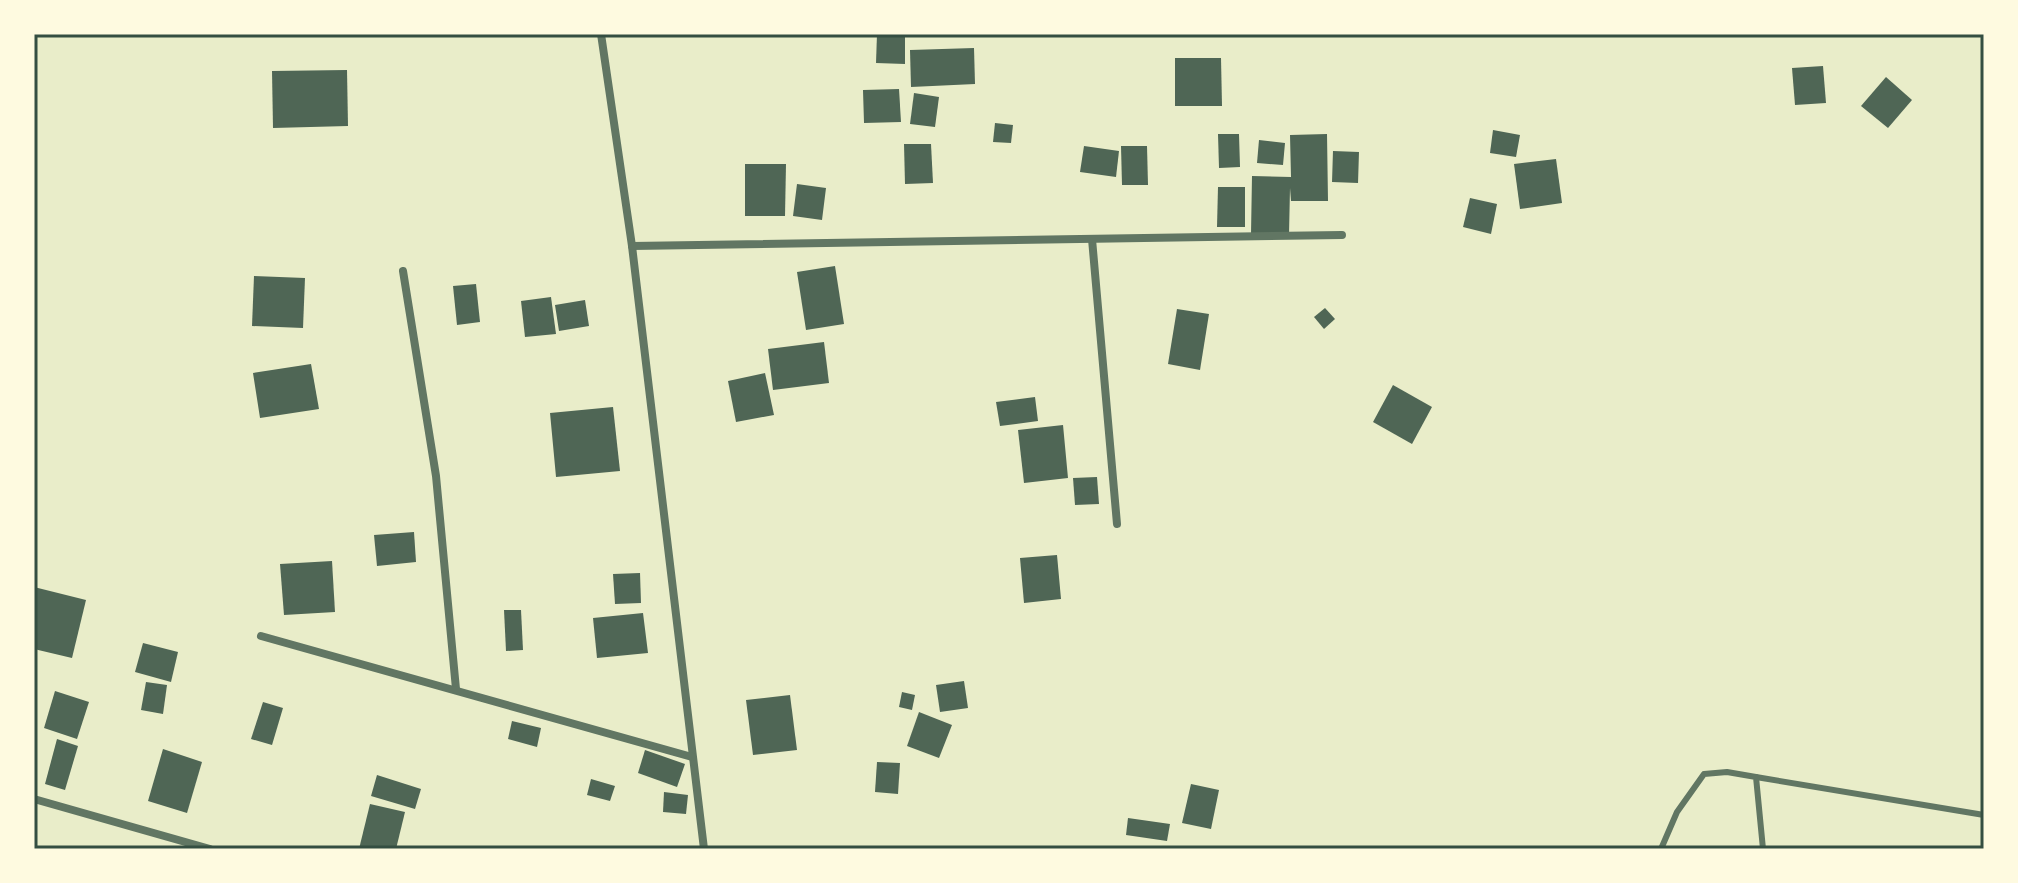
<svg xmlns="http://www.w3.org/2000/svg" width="2018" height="883" font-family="Ubuntu,sans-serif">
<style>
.building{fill:#4f6655}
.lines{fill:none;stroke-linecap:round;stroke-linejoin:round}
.service{stroke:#617663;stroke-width:6}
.minor{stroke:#617663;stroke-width:8}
.neatline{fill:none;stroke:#344e41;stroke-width:3}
</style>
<rect width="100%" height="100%" fill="#e9edc9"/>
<!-- building -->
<g class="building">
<path d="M877,34H905V64L876,63Z"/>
<path d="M974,48L975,84L911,87L910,50Z"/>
<path d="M1175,58H1221L1222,106H1175Z"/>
<path d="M1823,66L1826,103L1795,105L1792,68Z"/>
<path d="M347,70L348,126L273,128L272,71Z"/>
<path d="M1886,77L1912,100L1888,128L1861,106Z"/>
<path d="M899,89L901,122L864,123L863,90Z"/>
<path d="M914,93L939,97L935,127L910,124Z"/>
<path d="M995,123L1013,125L1011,143L993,142Z"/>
<path d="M1493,130L1520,135L1516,157L1490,153Z"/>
<path d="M1218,134H1239L1240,167L1219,168Z"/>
<path d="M1327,134L1328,201H1291L1290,188L1289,235L1251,234L1252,176L1291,177L1290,135Z"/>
<path d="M1259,140L1285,143L1283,165L1257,163Z"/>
<path d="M904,144H931L933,183L905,184Z"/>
<path d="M1084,146L1119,151L1116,177L1080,172Z"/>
<path d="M1121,146H1147L1148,185H1122Z"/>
<path d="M1333,151L1359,152L1358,183L1332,182Z"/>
<path d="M1556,159L1562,203L1520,209L1514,164Z"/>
<path d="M745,164H786L785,216H745Z"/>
<path d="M797,184L826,188L822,220L793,216Z"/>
<path d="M1218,187H1245V227H1217Z"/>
<path d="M1470,198L1497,204L1491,234L1463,227Z"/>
<path d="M835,266L844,324L806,330L797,272Z"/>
<path d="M254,276L305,278L303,328L252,326Z"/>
<path d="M476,284L480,322L457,325L453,286Z"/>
<path d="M551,297L556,334L525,337L521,301Z"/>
<path d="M585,300L589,326L559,331L555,305Z"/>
<path d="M1325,308L1335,319L1324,329L1314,317Z"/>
<path d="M1177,309L1209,314L1200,370L1168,364Z"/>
<path d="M824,342L829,383L773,390L768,349Z"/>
<path d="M311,364L319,409L260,418L253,373Z"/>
<path d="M765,373L774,415L736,422L728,381Z"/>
<path d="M1393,385L1432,407L1412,444L1373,422Z"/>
<path d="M1035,397L1038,421L1000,426L996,402Z"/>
<path d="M613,407L620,471L556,477L550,413Z"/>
<path d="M1063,425L1068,478L1024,483L1018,430Z"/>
<path d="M1097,477L1099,504L1075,505L1073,478Z"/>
<path d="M414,532L416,562L377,566L374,535Z"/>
<path d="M1057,555L1061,599L1024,603L1020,558Z"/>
<path d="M332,561L335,612L284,615L280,564Z"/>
<path d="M640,573L641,603L615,604L613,574Z"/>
<path d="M34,587L86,600L72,658L34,649Z"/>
<path d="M504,610H521L523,650L506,651Z"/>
<path d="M643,613L648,653L597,658L593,618Z"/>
<path d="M143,643L178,652L171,682L135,672Z"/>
<path d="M964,681L968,708L940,712L936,685Z"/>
<path d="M146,682L167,685L163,714L141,710Z"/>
<path d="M55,691L89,702L77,739L44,728Z"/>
<path d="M902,692L915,695L912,710L899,707Z"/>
<path d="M790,695L797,750L753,755L746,700Z"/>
<path d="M263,702L283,708L272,745L251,739Z"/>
<path d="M919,712L952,725L939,758L907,746Z"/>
<path d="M512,721L541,728L537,747L508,739Z"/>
<path d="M57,739L78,746L65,790L45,784Z"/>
<path d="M163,749L202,762L187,813L148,801Z"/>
<path d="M645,750L685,764L677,787L638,773Z"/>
<path d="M877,762L900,763L898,794L875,792Z"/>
<path d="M377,775L421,789L415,809L371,796Z"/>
<path d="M591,779L615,786L610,801L587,795Z"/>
<path d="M1191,784L1219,790L1211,829L1182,823Z"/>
<path d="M664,792L688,795L686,814L663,812Z"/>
<path d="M370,804L405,812L396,849H359Z"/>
<path d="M1128,818L1170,824L1167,841L1126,835Z"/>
</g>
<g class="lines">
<!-- service -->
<g class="service">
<path d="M1756,777L1984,815"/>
<path d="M1661,849L1677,812L1704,774L1727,772L1756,777L1763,849"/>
</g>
<!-- minor -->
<g class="minor">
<path d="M601,34L632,246L704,849"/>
<path d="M1092,239L1117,524"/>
<path d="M632,246L1342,235"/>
<path d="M403,271L436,476L456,689"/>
<path d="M261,636L692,757"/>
<path d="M34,799L210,849"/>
</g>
</g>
<!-- border -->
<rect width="2018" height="883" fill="none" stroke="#fefae0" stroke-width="72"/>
<rect x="36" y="36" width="1946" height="811" class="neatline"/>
</svg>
